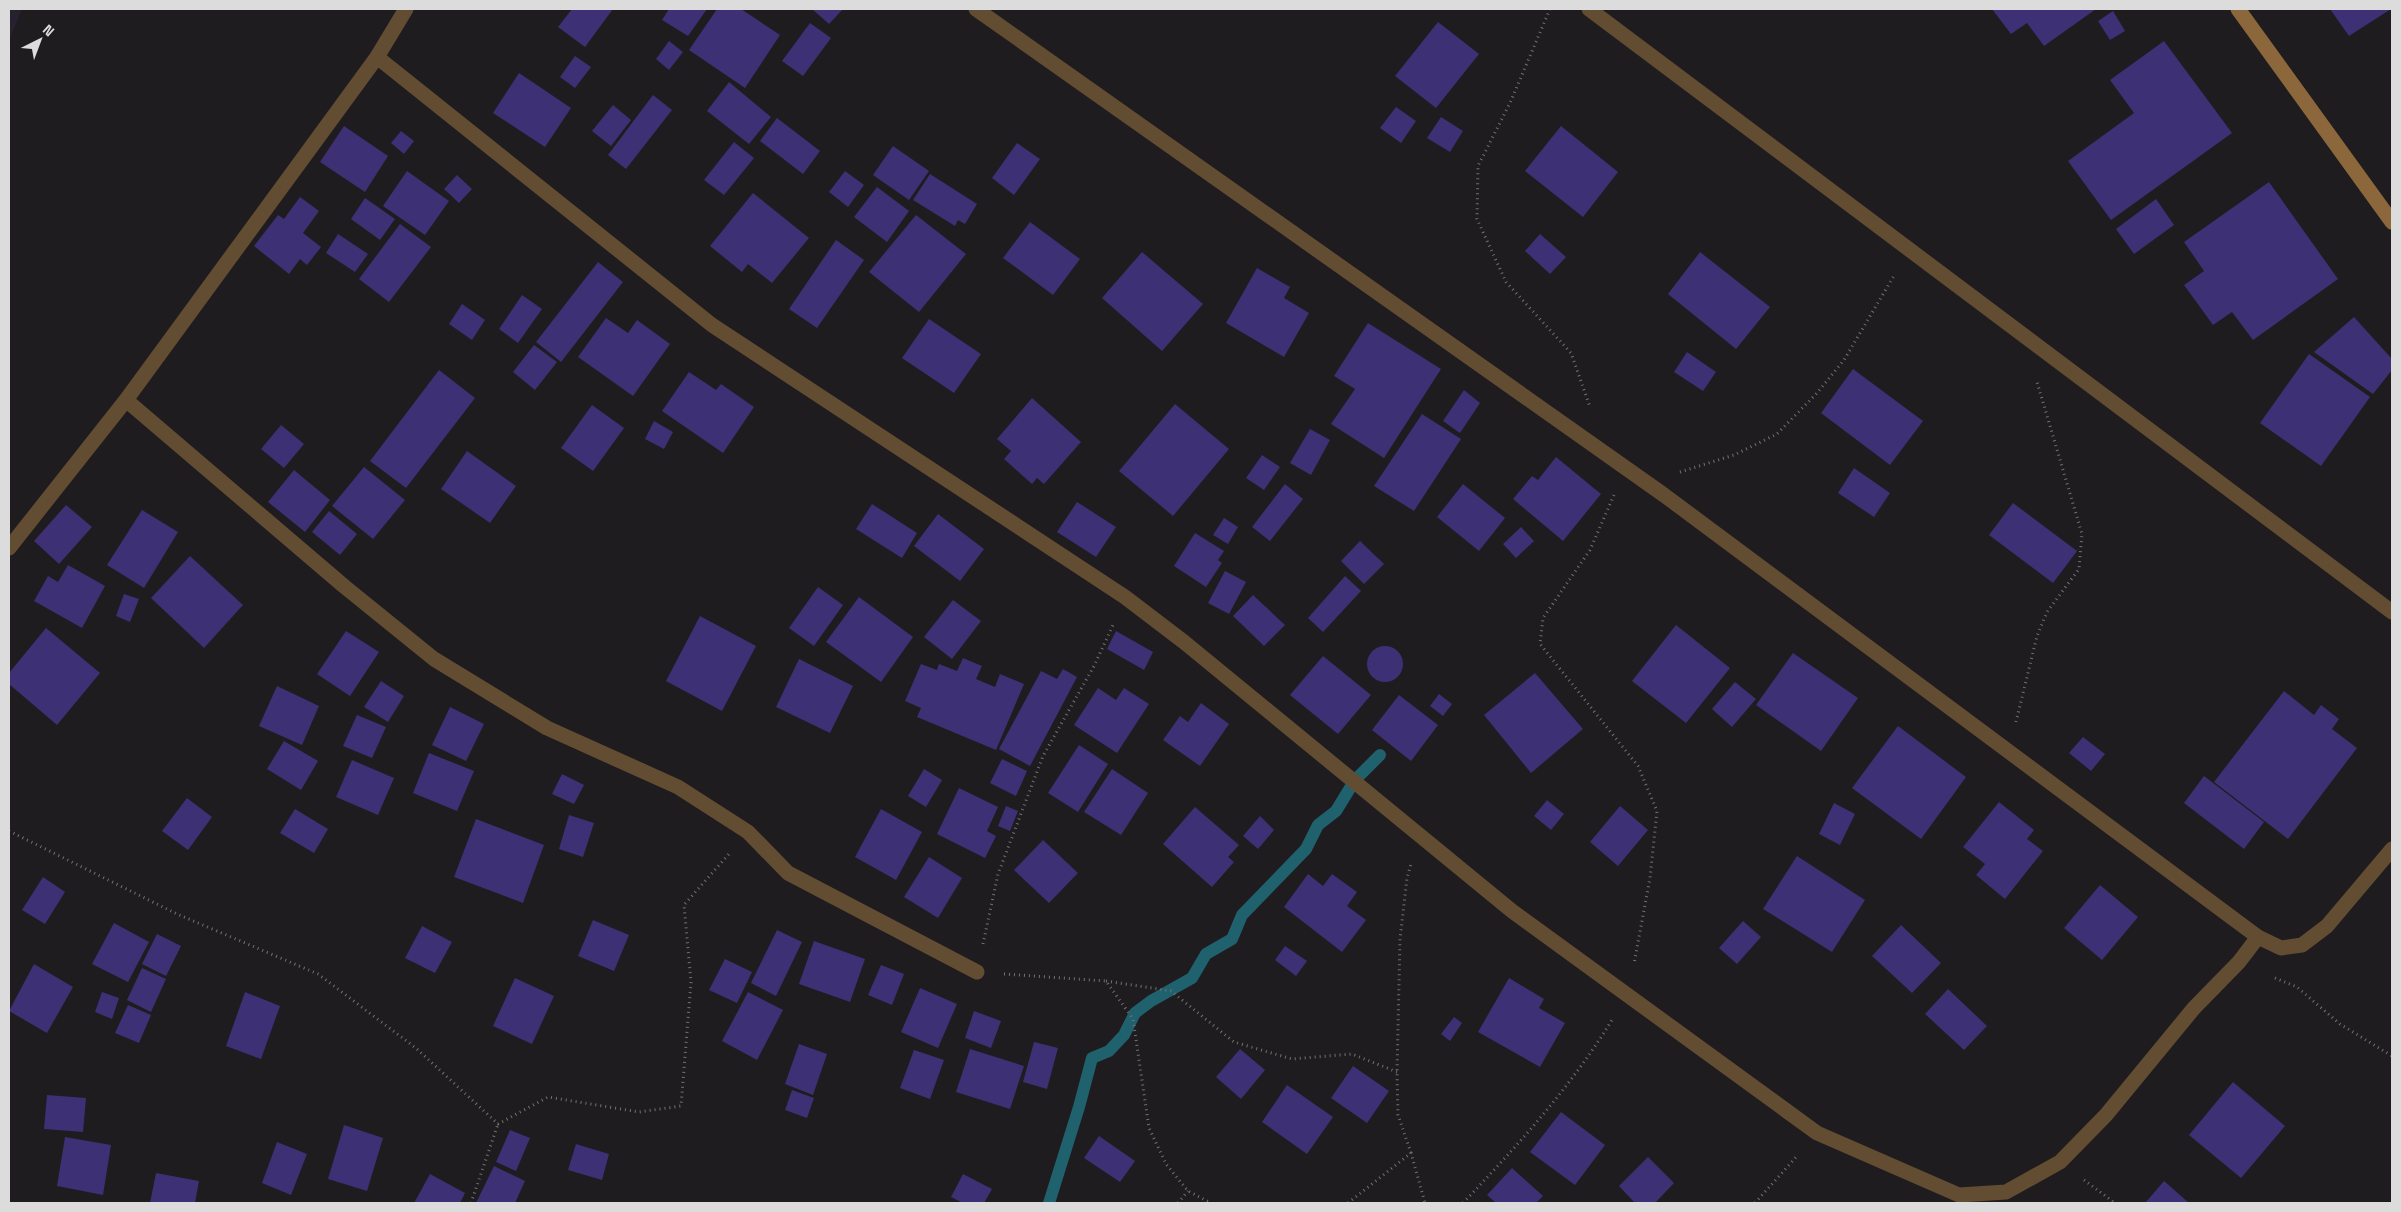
<svg xmlns="http://www.w3.org/2000/svg" width="2401" height="1212" font-family="'Space Grotesk',sans-serif">
<style>
.education{fill:#262131}
.lines{fill:none;stroke-linecap:round;stroke-linejoin:round}
.stream{stroke:#20616e;stroke-width:12}
.building{fill:#3d3074}
.path{stroke:#737173;stroke-width:3;stroke-dasharray:1 4;stroke-linecap:butt}
.street{stroke:#634d32;stroke-width:15}
.secondary{stroke:#8b673b;stroke-width:15}
</style>
<rect width="100%" height="100%" fill="#1e1c1f"/>
<!-- education -->
<path class="education" d="M9,9H22L9,41Z"/>
<g class="lines">
<!-- stream -->
<path class="stream" d="M1049,1203L1079,1107L1092,1058L1109,1051L1124,1035L1135,1013L1151,1001L1192,978L1206,954L1232,939L1242,915L1306,849L1318,825L1336,811L1355,780L1380,755"/>
</g>
<!-- building -->
<g class="building">
<path d="M572,9H613L585,47L558,27Z"/>
<path d="M669,9H707L688,36L662,20Z"/>
<path d="M717,9H741L780,35L745,88L689,50Z"/>
<path d="M812,9H843L829,24Z"/>
<path d="M1992,9H2096L2044,46L2027,23L2011,34Z"/>
<path d="M2330,9H2391L2349,36Z"/>
<path d="M2113,11L2125,31L2110,40L2098,21Z"/>
<path d="M1438,22L1479,54L1436,108L1395,76Z"/>
<path d="M810,23L831,38L803,76L782,61Z"/>
<path d="M669,41L683,52L669,70L656,59Z"/>
<path d="M2164,41L2232,133L2111,220L2068,161L2134,113L2110,80Z"/>
<path d="M575,56L591,67L575,88L560,77Z"/>
<path d="M519,73L571,108L545,147L493,113Z"/>
<path d="M729,82L771,117L749,144L707,111Z"/>
<path d="M653,95L672,110L626,169L608,155Z"/>
<path d="M613,105L631,120L611,146L592,131Z"/>
<path d="M1396,107L1416,121L1401,143L1380,128Z"/>
<path d="M1441,117L1463,131L1450,152L1427,138Z"/>
<path d="M777,118L820,151L803,174L760,141Z"/>
<path d="M344,126L388,156L365,192L320,162Z"/>
<path d="M1561,126L1618,172L1583,217L1525,171Z"/>
<path d="M401,131L414,141L404,154L391,143Z"/>
<path d="M734,142L754,158L724,195L704,180Z"/>
<path d="M1017,143L1040,159L1014,195L992,178Z"/>
<path d="M893,146L929,171L909,200L873,175Z"/>
<path d="M407,171L449,201L425,235L383,206Z"/>
<path d="M845,171L864,185L848,207L829,192Z"/>
<path d="M930,174L977,204L965,224L958,220L955,226L913,200Z"/>
<path d="M457,175L472,189L459,203L444,189Z"/>
<path d="M2269,182L2338,279L2253,340L2232,312L2213,325L2184,285L2204,271L2184,242Z"/>
<path d="M877,187L909,211L887,242L854,217Z"/>
<path d="M753,193L809,238L772,283L748,264L742,272L710,246Z"/>
<path d="M300,197L319,211L303,233L321,247L307,265L300,259L289,274L254,246L278,215L284,219Z"/>
<path d="M365,198L395,219L380,240L351,219Z"/>
<path d="M2156,199L2174,225L2134,254L2116,229Z"/>
<path d="M916,215L966,254L919,312L869,272Z"/>
<path d="M1030,222L1080,259L1053,295L1003,258Z"/>
<path d="M400,224L431,247L389,302L359,279Z"/>
<path d="M338,234L368,254L355,272L326,253Z"/>
<path d="M1540,234L1566,257L1550,274L1525,251Z"/>
<path d="M836,240L864,260L817,328L789,309Z"/>
<path d="M1142,252L1203,304L1162,351L1102,298Z"/>
<path d="M1700,252L1770,307L1736,349L1668,294Z"/>
<path d="M598,262L623,282L561,362L536,342Z"/>
<path d="M1257,268L1290,287L1284,298L1309,313L1284,357L1226,323Z"/>
<path d="M522,295L542,309L518,343L499,329Z"/>
<path d="M462,304L485,320L472,340L449,324Z"/>
<path d="M2354,317L2392,359V370L2373,394L2314,352Z"/>
<path d="M606,318L628,333L637,320L670,344L633,396L578,357Z"/>
<path d="M929,319L981,354L954,393L902,358Z"/>
<path d="M1368,323L1441,369L1384,458L1331,424L1355,389L1334,376Z"/>
<path d="M534,345L557,362L535,390L513,372Z"/>
<path d="M1687,352L1716,372L1703,391L1674,372Z"/>
<path d="M2309,354L2370,397L2321,466L2260,423Z"/>
<path d="M1853,369L1923,421L1890,465L1821,413Z"/>
<path d="M439,370L475,398L406,488L370,461Z"/>
<path d="M689,372L716,390L721,384L754,407L723,453L662,411Z"/>
<path d="M1464,390L1480,403L1460,433L1443,421Z"/>
<path d="M1032,398L1081,442L1044,484L1037,478L1032,484L1004,459L1011,451L997,439Z"/>
<path d="M1175,404L1229,449L1173,516L1119,471Z"/>
<path d="M592,405L624,428L593,471L561,448Z"/>
<path d="M1422,414L1461,439L1414,511L1374,486Z"/>
<path d="M654,421L673,432L664,449L645,439Z"/>
<path d="M281,425L304,444L284,468L261,449Z"/>
<path d="M1310,429L1330,440L1311,475L1290,463Z"/>
<path d="M467,451L516,486L490,523L441,489Z"/>
<path d="M1262,455L1280,467L1264,490L1246,478Z"/>
<path d="M1556,457L1601,494L1563,541L1513,499L1532,476L1538,480Z"/>
<path d="M364,467L405,500L373,539L332,506Z"/>
<path d="M1854,468L1890,493L1874,517L1838,493Z"/>
<path d="M294,470L330,500L305,532L268,502Z"/>
<path d="M1285,484L1303,499L1270,541L1252,527Z"/>
<path d="M1463,484L1505,518L1479,551L1437,517Z"/>
<path d="M1077,502L1116,527L1096,557L1057,532Z"/>
<path d="M2013,503L2077,551L2053,583L1989,535Z"/>
<path d="M872,504L917,533L902,558L856,529Z"/>
<path d="M66,505L92,527L59,564L34,541Z"/>
<path d="M142,510L178,532L144,588L107,565Z"/>
<path d="M329,511L357,534L340,555L312,532Z"/>
<path d="M938,514L984,549L960,581L914,546Z"/>
<path d="M1224,518L1238,527L1228,544L1213,535Z"/>
<path d="M1521,527L1534,541L1516,558L1503,544Z"/>
<path d="M1195,533L1224,551L1218,560L1222,563L1206,587L1174,566Z"/>
<path d="M1360,541L1384,564L1364,584L1341,561Z"/>
<path d="M190,556L243,605L204,648L151,598Z"/>
<path d="M68,565L105,586L82,628L34,601L48,576L58,582Z"/>
<path d="M1225,571L1246,582L1229,614L1208,603Z"/>
<path d="M1345,576L1361,591L1323,632L1308,618Z"/>
<path d="M818,587L843,605L814,646L789,628Z"/>
<path d="M124,594L139,599L130,622L116,616Z"/>
<path d="M1253,595L1285,625L1264,646L1233,616Z"/>
<path d="M859,597L913,637L881,682L826,642Z"/>
<path d="M953,600L981,621L952,659L924,637Z"/>
<path d="M700,616L756,646L722,711L666,681Z"/>
<path d="M1676,625L1730,668L1686,723L1632,681Z"/>
<path d="M46,628L100,673L57,725L9,684V673Z"/>
<path d="M346,631L379,652L350,696L317,674Z"/>
<path d="M1116,631L1153,652L1144,670L1107,649Z"/>
<circle cx="1385" cy="664" r="18"/>
<path d="M1793,653L1858,698L1821,751L1756,705Z"/>
<path d="M1323,656L1371,695L1338,734L1290,695Z"/>
<path d="M963,658L982,666L976,679L995,687L1000,674L1024,684L996,750L917,717L921,708L905,701L921,664L937,670L939,664L957,671Z"/>
<path d="M799,659L853,686L830,733L776,707Z"/>
<path d="M1063,669L1077,677L1030,766L999,749L1041,671L1057,679Z"/>
<path d="M1535,673L1583,729L1531,773L1484,715Z"/>
<path d="M381,681L404,696L388,722L364,707Z"/>
<path d="M1735,682L1756,699L1732,727L1712,709Z"/>
<path d="M277,686L319,706L302,745L259,726Z"/>
<path d="M1098,688L1116,700L1124,688L1149,704L1117,753L1074,725Z"/>
<path d="M2284,691L2314,715L2321,705L2339,719L2332,729L2357,748L2288,839L2214,782Z"/>
<path d="M1439,694L1452,704L1443,716L1430,706Z"/>
<path d="M1399,695L1438,725L1411,761L1372,730Z"/>
<path d="M1201,703L1229,724L1200,766L1163,740L1180,716L1188,722Z"/>
<path d="M450,707L484,724L466,761L432,745Z"/>
<path d="M357,715L386,727L372,758L343,746Z"/>
<path d="M1898,726L1966,777L1921,839L1852,788Z"/>
<path d="M2083,737L2105,754L2091,771L2069,753Z"/>
<path d="M284,741L318,761L301,790L267,769Z"/>
<path d="M1079,745L1108,764L1078,812L1048,793Z"/>
<path d="M429,753L474,771L457,811L413,793Z"/>
<path d="M1002,759L1027,771L1016,796L990,783Z"/>
<path d="M352,760L394,778L378,815L336,797Z"/>
<path d="M924,769L942,780L926,807L908,796Z"/>
<path d="M1112,769L1148,793L1121,835L1084,812Z"/>
<path d="M562,774L584,785L574,804L552,794Z"/>
<path d="M2204,776L2264,822L2244,849L2184,803Z"/>
<path d="M959,788L998,807L987,831L996,836L985,858L937,834Z"/>
<path d="M187,798L212,817L188,850L162,831Z"/>
<path d="M1547,800L1564,814L1551,830L1534,816Z"/>
<path d="M1999,802L2034,830L2027,839L2043,851L2005,899L1976,875L1985,864L1963,847Z"/>
<path d="M1834,803L1855,814L1840,845L1819,834Z"/>
<path d="M1006,806L1018,811L1010,831L998,826Z"/>
<path d="M1620,806L1648,830L1618,866L1590,842Z"/>
<path d="M1195,807L1239,845L1228,857L1234,862L1212,887L1163,844Z"/>
<path d="M295,809L328,829L314,853L280,833Z"/>
<path d="M881,809L922,832L896,880L855,857Z"/>
<path d="M569,815L594,823L583,857L559,849Z"/>
<path d="M1260,816L1274,830L1258,849L1243,836Z"/>
<path d="M476,819L544,845L523,903L454,877Z"/>
<path d="M1043,840L1078,873L1049,903L1014,870Z"/>
<path d="M1797,856L1865,900L1832,952L1763,909Z"/>
<path d="M929,857L962,878L938,918L904,897Z"/>
<path d="M1308,874L1323,886L1332,874L1357,892L1347,906L1366,920L1342,952L1284,907Z"/>
<path d="M43,877L65,892L45,924L22,910Z"/>
<path d="M2100,885L2138,917L2102,960L2064,928Z"/>
<path d="M593,920L629,935L614,971L578,956Z"/>
<path d="M1743,921L1761,937L1737,964L1719,948Z"/>
<path d="M114,923L149,942L128,982L92,964Z"/>
<path d="M1901,925L1941,963L1912,993L1872,956Z"/>
<path d="M422,926L452,942L435,973L405,958Z"/>
<path d="M777,930L802,942L776,996L751,983Z"/>
<path d="M157,934L181,946L166,976L142,964Z"/>
<path d="M814,941L865,959L850,1002L799,984Z"/>
<path d="M1285,946L1307,961L1296,976L1275,960Z"/>
<path d="M725,959L752,972L737,1003L709,990Z"/>
<path d="M34,964L73,987L47,1033L9,1011Z"/>
<path d="M881,965L904,974L892,1005L868,995Z"/>
<path d="M142,968L166,979L151,1012L127,1000Z"/>
<path d="M515,978L554,996L532,1044L493,1026Z"/>
<path d="M1509,978L1544,999L1539,1008L1565,1023L1540,1067L1478,1032Z"/>
<path d="M920,988L957,1004L938,1048L901,1032Z"/>
<path d="M1948,989L1987,1026L1964,1050L1925,1014Z"/>
<path d="M102,992L119,998L112,1019L95,1012Z"/>
<path d="M245,992L280,1006L261,1059L226,1046Z"/>
<path d="M748,992L783,1010L757,1060L722,1041Z"/>
<path d="M128,1005L151,1015L139,1043L115,1033Z"/>
<path d="M974,1011L1001,1021L991,1048L965,1038Z"/>
<path d="M1454,1017L1462,1023L1450,1041L1441,1034Z"/>
<path d="M1034,1042L1058,1048L1047,1089L1023,1082Z"/>
<path d="M799,1044L827,1054L813,1095L785,1084Z"/>
<path d="M970,1049L1024,1066L1010,1109L956,1092Z"/>
<path d="M1240,1049L1265,1070L1241,1099L1216,1077Z"/>
<path d="M914,1050L944,1060L930,1099L900,1088Z"/>
<path d="M1353,1066L1389,1091L1367,1123L1331,1098Z"/>
<path d="M2233,1082L2285,1126L2241,1178L2189,1135Z"/>
<path d="M1287,1085L1333,1117L1307,1154L1262,1122Z"/>
<path d="M792,1090L814,1098L807,1118L785,1110Z"/>
<path d="M47,1095L86,1098L83,1132L44,1129Z"/>
<path d="M1561,1112L1605,1145L1575,1185L1530,1152Z"/>
<path d="M344,1125L383,1138L367,1191L328,1179Z"/>
<path d="M510,1130L530,1138L516,1171L496,1162Z"/>
<path d="M1099,1136L1135,1161L1120,1182L1084,1158Z"/>
<path d="M65,1137L111,1145L103,1195L57,1186Z"/>
<path d="M277,1142L307,1154L291,1195L262,1183Z"/>
<path d="M576,1144L609,1154L602,1180L568,1170Z"/>
<path d="M1648,1157L1674,1183L1655,1203H1635L1619,1186Z"/>
<path d="M494,1166L525,1181L515,1203H476Z"/>
<path d="M1512,1168L1543,1196L1536,1203H1496L1487,1195Z"/>
<path d="M156,1173L199,1181L195,1203H150Z"/>
<path d="M430,1174L465,1193L460,1203H414Z"/>
<path d="M963,1174L992,1189L984,1203H963L951,1197Z"/>
<path d="M2164,1181L2189,1203L2146,1202Z"/>
</g>
<g class="lines">
<!-- path -->
<g class="path">
<path d="M1550,9L1510,103L1478,166L1477,219L1506,282L1571,353L1590,407"/>
<path d="M1680,472L1734,455L1777,434L1817,393L1844,360L1895,274"/>
<path d="M1614,495L1590,550L1543,618L1540,644L1638,766L1657,811L1650,878L1634,964"/>
<path d="M2016,722L2037,636L2047,612L2079,569L2082,534L2037,382"/>
<path d="M9,831L177,914L318,974L417,1049L498,1124L548,1097L639,1112L681,1106L691,982L684,905L729,854"/>
<path d="M983,944L998,874L1043,756L1094,666L1114,623"/>
<path d="M1004,974L1106,981L1133,1019L1149,1128L1166,1164L1188,1191L1211,1203"/>
<path d="M2275,978L2297,987L2340,1024L2392,1056"/>
<path d="M1106,981L1171,991L1234,1042L1292,1059L1352,1054L1397,1072"/>
<path d="M1411,1153L1398,1115L1397,1072L1400,939L1407,878L1411,864"/>
<path d="M2084,1180L2115,1203"/>
<path d="M471,1203L498,1124"/>
<path d="M1178,1203L1188,1191"/>
<path d="M1348,1203L1411,1153L1425,1203"/>
<path d="M1463,1203C1518,1145 1570,1088 1612,1020"/>
<path d="M1755,1203L1798,1155"/>
</g>
<!-- street -->
<g class="street">
<path d="M976,9L1664,495L2258,937L2281,948L2302,945L2327,926L2392,849"/>
<path d="M1589,9L2392,612"/>
<path d="M377,57L712,325L1125,597L1184,642L1512,911L1817,1133L1959,1195L2006,1192L2060,1162L2106,1115L2194,1008L2239,962L2258,937"/>
<path d="M126,400L345,587L434,659L547,728L678,787L748,832L788,873L977,972"/>
<path d="M9,548L126,400L377,57L406,9"/>
</g>
<!-- secondary -->
<path class="secondary" d="M2238,9L2392,222"/>
</g>
<!-- border -->
<rect width="2401" height="1212" fill="none" stroke="#dddcdd" stroke-width="20"/>
<!-- north arrow -->
<g transform="translate(40 40) rotate(42)" stroke="#1e1c1f" stroke-width="4" paint-order="stroke">
<path d="M0-4L9 19L0 12L-9 19Z" fill="#dddcdd"/>
<text y="-8" font-size="14" font-weight="bold" text-anchor="middle" fill="#dddcdd">N</text>
</g>
</svg>
